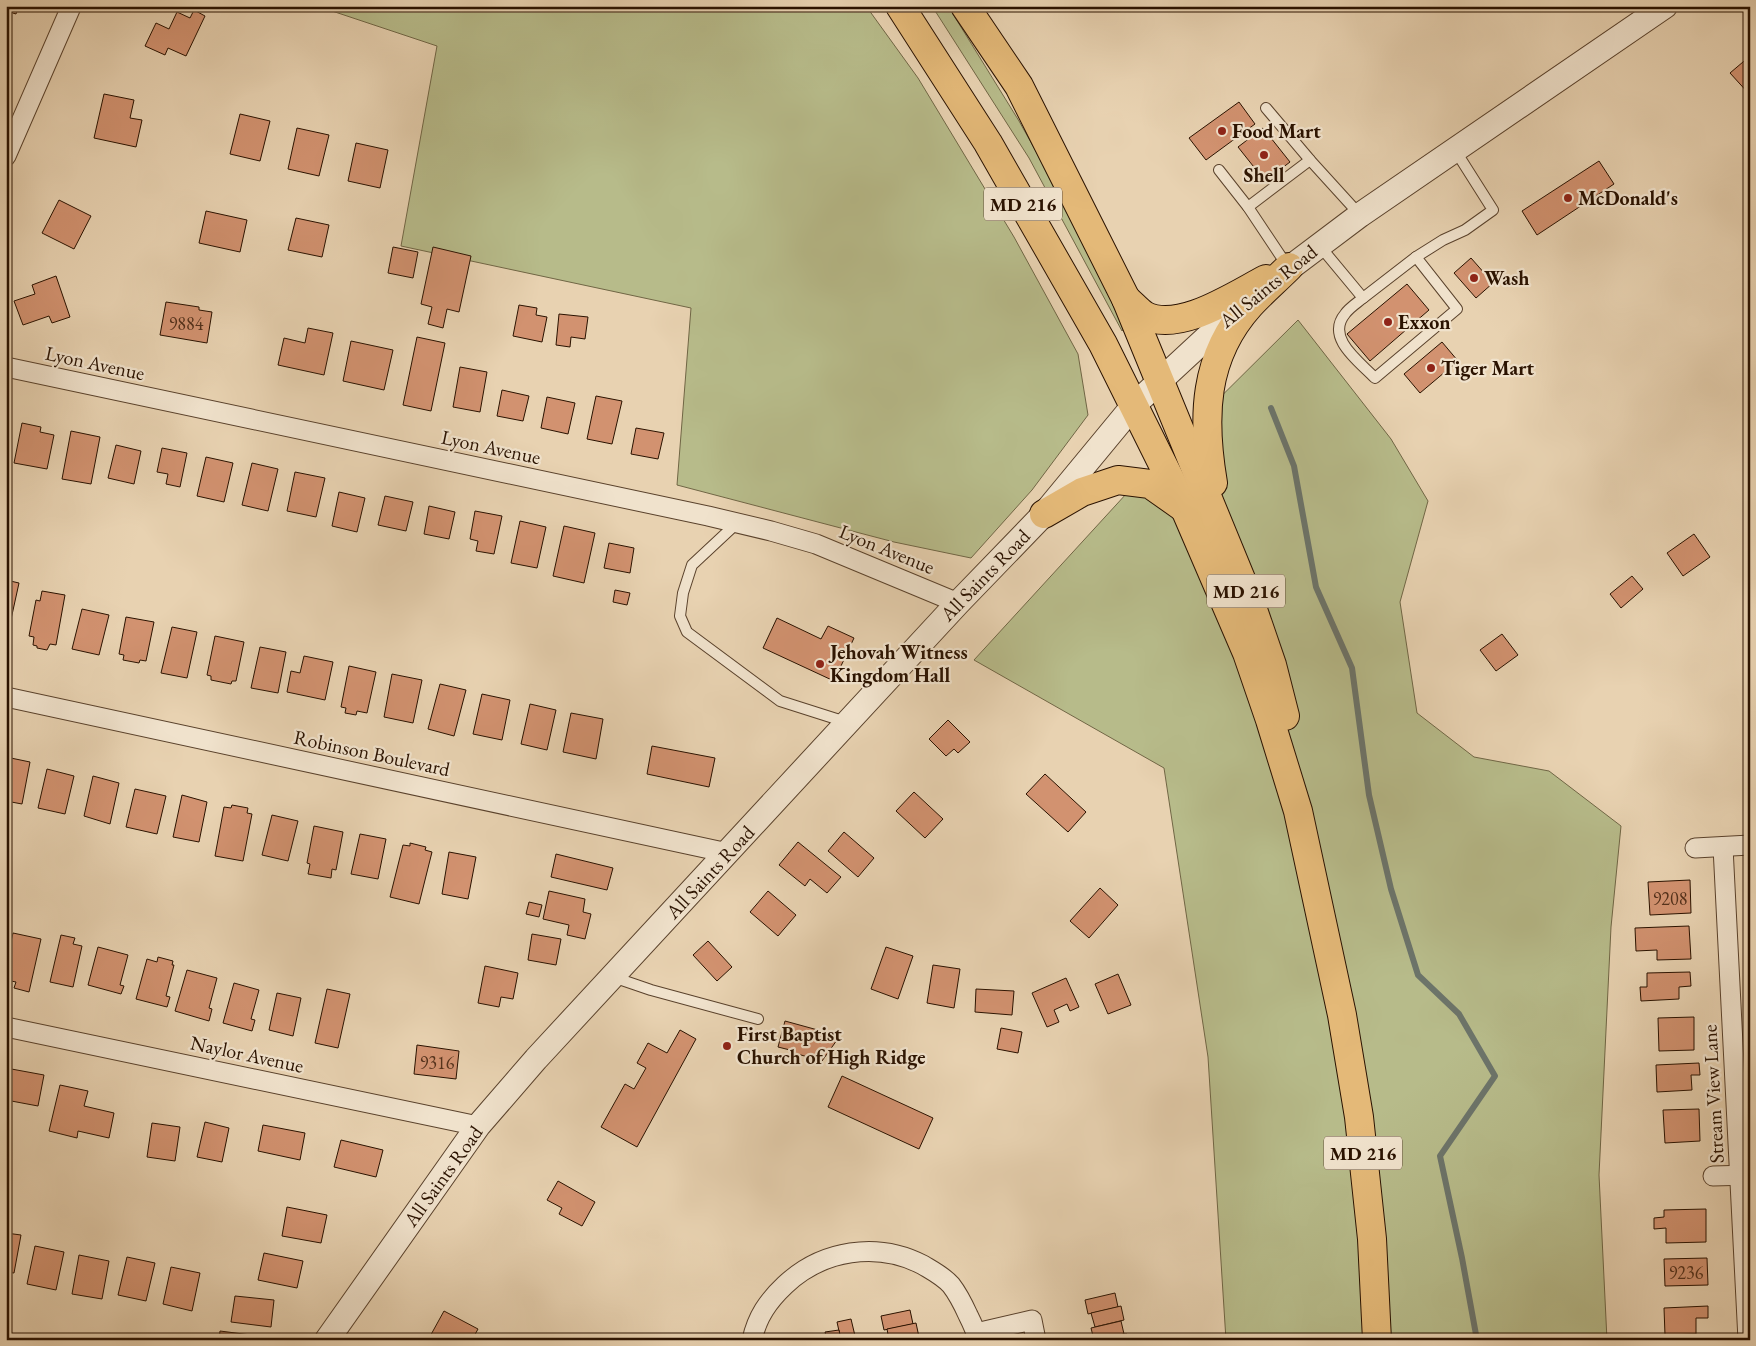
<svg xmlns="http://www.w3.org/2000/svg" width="1756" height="1346" font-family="'EB Garamond',serif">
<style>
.green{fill:#b7bb8a;stroke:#706645}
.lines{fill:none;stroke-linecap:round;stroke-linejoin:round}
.stream{stroke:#6c746a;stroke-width:6}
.building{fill:#d29270;stroke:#2a1200}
.service-casing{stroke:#5a422c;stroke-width:12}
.minor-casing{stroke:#5a422c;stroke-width:21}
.tertiary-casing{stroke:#5a422c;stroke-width:26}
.primary-casing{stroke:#2a1200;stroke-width:30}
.service{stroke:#f0e2cc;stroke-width:10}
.minor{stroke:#f0e2cc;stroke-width:19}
.tertiary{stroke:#f0e2cc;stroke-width:24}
.primary{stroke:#e4b978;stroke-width:28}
.poi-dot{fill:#8f2418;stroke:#f0e2cc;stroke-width:2}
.labels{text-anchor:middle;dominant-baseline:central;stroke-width:4.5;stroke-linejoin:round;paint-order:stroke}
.number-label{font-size:18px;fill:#54321c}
.shield{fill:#f0e2cc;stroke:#65503d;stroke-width:1}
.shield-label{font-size:19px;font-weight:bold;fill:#2a1200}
.poi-label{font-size:20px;font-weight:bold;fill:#2a1200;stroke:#f0e2cc;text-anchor:start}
.street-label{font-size:20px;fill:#2a1200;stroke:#f0e2cc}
</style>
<rect width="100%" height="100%" fill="#e8d2b1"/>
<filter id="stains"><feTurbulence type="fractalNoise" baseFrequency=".004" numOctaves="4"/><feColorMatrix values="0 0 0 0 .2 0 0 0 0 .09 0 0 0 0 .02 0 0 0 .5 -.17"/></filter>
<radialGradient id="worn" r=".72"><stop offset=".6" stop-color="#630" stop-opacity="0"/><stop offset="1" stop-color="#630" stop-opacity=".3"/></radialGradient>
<!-- green -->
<g class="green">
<path d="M317,6H866L918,78L1014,237L1078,354L1088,415L1032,490L971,558L894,542L677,485L691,308L401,246L437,46Z"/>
<path d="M932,6H948L1019,121L1066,205L1125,327L1122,331L1029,158Z"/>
<path d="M1298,320L1391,439L1428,501L1400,602L1417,713L1474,757L1549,771L1621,826L1611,927L1599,1175L1607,1340H1226L1208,1057L1164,768L974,660L1160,457Z"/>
</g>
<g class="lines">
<!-- stream -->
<path class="stream" d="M1271,408L1294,466L1316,587L1352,668L1369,795L1391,889L1418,975L1459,1014L1495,1076L1440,1156L1462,1258L1477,1340"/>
</g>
<!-- building -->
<g class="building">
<path d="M6,6H19L16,14L6,11Z"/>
<path d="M194,10L205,16L186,56L168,48L165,55L145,46L156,23L169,29L177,12L190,18Z"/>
<path d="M1750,56V95L1730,73Z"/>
<path d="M104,94L134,100L130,118L142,120L136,147L94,138Z"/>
<path d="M1239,102L1255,124L1206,160L1189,138Z"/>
<path d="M240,114L270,121L260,161L230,154Z"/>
<path d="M297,128L329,135L319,176L288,169Z"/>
<path d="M1263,128L1290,162L1265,181L1238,147Z"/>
<path d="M356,143L388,150L380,188L348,181Z"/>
<path d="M1599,161L1614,184L1537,235L1522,211Z"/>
<path d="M59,200L91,216L74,249L42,233Z"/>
<path d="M206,211L247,220L240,252L199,243Z"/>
<path d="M296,218L329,225L322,257L288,250Z"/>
<path d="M393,247L418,252L413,278L388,273Z"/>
<path d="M433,247L471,256L459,312L447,309L443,328L428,324L432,307L421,304Z"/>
<path d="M1471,258L1493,283L1476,298L1454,273Z"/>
<path d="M56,276L70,317L52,323L49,316L23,325L14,301L35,294L32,285Z"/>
<path d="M1407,284L1429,310L1370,361L1347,334Z"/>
<path d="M166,302L199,307V310L212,312L207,343L160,335Z"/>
<path d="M519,305L537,308L536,315L547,317L542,342L513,336Z"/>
<path d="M559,314L588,317L585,339L571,337L570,347L556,345Z"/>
<path d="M308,328L333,333L324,375L278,365L284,338L305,343Z"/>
<path d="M417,337L445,343L431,411L403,405Z"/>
<path d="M351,341L393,350L384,390L343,381Z"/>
<path d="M1442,342L1458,361L1420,393L1404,374Z"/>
<path d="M460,367L487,372L480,412L453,407Z"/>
<path d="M502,390L529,396L523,421L497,416Z"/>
<path d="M596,396L622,401L612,444L587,439Z"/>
<path d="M547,397L575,403L568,434L541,428Z"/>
<path d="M22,423L41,427L40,432L54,435L47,469L14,463Z"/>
<path d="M636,428L664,433L658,459L631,454Z"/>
<path d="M71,431L100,437L91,484L62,479Z"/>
<path d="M116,445L141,451L134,484L108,478Z"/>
<path d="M162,448L187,453L180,487L166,484L168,474L157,472Z"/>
<path d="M206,457L233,463L224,502L197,496Z"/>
<path d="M252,463L278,469L268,511L242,505Z"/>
<path d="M295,472L325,478L316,517L287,511Z"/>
<path d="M339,492L365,498L357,532L332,526Z"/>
<path d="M385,496L413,502L406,531L378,525Z"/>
<path d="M429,506L455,512L449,539L424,534Z"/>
<path d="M475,511L502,516L494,554L476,551L478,541L470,539Z"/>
<path d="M520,521L546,527L537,568L511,563Z"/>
<path d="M564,526L595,533L584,583L553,576Z"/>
<path d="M1694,534L1710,557L1683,576L1667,553Z"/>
<path d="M609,543L634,548L630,573L604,568Z"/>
<path d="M1632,576L1643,589L1621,608L1610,594Z"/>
<path d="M6,580L19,583L8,633L6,632Z"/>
<path d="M615,590L630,593L627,605L613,602Z"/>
<path d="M42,591L65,595L56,645L50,644L47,650L37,648V646L33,645L34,637L29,636L36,600L40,601Z"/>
<path d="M82,609L109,615L99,655L72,649Z"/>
<path d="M126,617L154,622L146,661L140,660L139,663L123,660L124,655L119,654Z"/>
<path d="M777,618L821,639L828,626L854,638L834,681L763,648Z"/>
<path d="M172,627L197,632L187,678L161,673Z"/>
<path d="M1502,634L1518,655L1496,671L1480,650Z"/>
<path d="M215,636L244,642L236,681H232L231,684L211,680V676L207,675Z"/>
<path d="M260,647L286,652L278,693L251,688Z"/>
<path d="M304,656L333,662L325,700L287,692L291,671L300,673Z"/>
<path d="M349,666L376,672L367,713L357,711L356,715L345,713L346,708L341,707Z"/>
<path d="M392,674L422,680L413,723L384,717Z"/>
<path d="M440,684L466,690L454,736L428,729Z"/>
<path d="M482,694L510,700L502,740L473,734Z"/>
<path d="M530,704L556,710L547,750L521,744Z"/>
<path d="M571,713L603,719L596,759L563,752Z"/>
<path d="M948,720L970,742L958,753L954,749L946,756L929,739Z"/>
<path d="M652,746L715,758L709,787L647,774Z"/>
<path d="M6,757L30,762L22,804L6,801Z"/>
<path d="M47,769L74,776L65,814L38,808Z"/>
<path d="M1045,774L1086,812L1068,832L1026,794Z"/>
<path d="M93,776L119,783L110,824L84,816Z"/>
<path d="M135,789L166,796L157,834L126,827Z"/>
<path d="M914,792L943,819L925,838L896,811Z"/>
<path d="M182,795L207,802L199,842L173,837Z"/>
<path d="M232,805L248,808L247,813L252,814L243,861L215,856L224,807L231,808Z"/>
<path d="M272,815L298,821L288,861L262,855Z"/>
<path d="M314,826L343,832L336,870L332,869L331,878L308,874L310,864L307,863Z"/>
<path d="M844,832L874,858L858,877L828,851Z"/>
<path d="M360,834L386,839L378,879L351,874Z"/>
<path d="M798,842L841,877L827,893L810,879L805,886L779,865Z"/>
<path d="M410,843L426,847L425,850L432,852L419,904L390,897L403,845L410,846Z"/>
<path d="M449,852L476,857L468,899L442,894Z"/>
<path d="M556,854L613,868L607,890L551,877Z"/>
<path d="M1690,880L1691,913L1650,915L1648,882Z"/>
<path d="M1100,888L1118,905L1089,938L1070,921Z"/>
<path d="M549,891L585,899L583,912L591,914L585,939L567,935L569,925L543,919Z"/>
<path d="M768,891L796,915L778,936L750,912Z"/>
<path d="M529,902L542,905L539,917L526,914Z"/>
<path d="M1689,926L1691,959L1657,960V950L1636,951L1635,928Z"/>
<path d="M13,933L41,939L29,992L14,988L16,982L6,980V963Z"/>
<path d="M532,934L561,939L556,965L528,960Z"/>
<path d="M61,935L75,938L73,944L82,946L73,987L50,982Z"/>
<path d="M708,941L732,967L717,981L693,955Z"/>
<path d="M98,947L128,955L120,985L124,986L121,994L88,985Z"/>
<path d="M886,947L913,956L898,999L871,989Z"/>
<path d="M158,957L173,961L172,965H174L166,996L170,997L167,1007L136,999L147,959L157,962Z"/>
<path d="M933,965L960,969L954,1008L927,1003Z"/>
<path d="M485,966L518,973L513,999L501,997L499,1007L478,1003Z"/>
<path d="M187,970L217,978L209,1008L212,1009L209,1021L175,1011Z"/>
<path d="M1690,972L1691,986L1679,987V999L1641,1001L1640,987H1647V973Z"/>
<path d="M1118,974L1131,1005L1108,1014L1095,984Z"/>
<path d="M1066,978L1079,1007L1070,1011L1067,1004L1054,1010L1059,1022L1047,1027L1032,993Z"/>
<path d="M234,983L259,990L251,1019L255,1020L252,1031L223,1023Z"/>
<path d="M327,989L350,994L338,1048L315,1043Z"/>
<path d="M976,989L1014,991L1012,1015L975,1012Z"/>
<path d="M277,993L301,998L293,1036L269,1030Z"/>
<path d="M1694,1017V1050L1659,1051L1658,1018Z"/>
<path d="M785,1021L836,1035L837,1040L822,1061L794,1053V1051L778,1047Z"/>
<path d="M1001,1028L1022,1032L1018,1053L997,1049Z"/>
<path d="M680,1030L696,1039L637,1147L601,1127L625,1084L634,1089L646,1068L637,1063L648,1043L667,1053Z"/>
<path d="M417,1045L459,1051L456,1079L414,1074Z"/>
<path d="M1699,1063L1700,1075H1691L1692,1090L1657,1092L1656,1065Z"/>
<path d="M6,1068L44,1075L38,1106L6,1100Z"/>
<path d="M842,1076L933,1118L919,1149L828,1107Z"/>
<path d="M60,1085L88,1091L84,1106L114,1113L109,1138L78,1131L77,1138L49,1131Z"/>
<path d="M1699,1109L1700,1141L1665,1143L1663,1110Z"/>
<path d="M205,1122L229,1128L222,1162L197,1157Z"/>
<path d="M152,1123L180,1127L175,1161L147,1157Z"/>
<path d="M263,1125L305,1133L300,1160L258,1151Z"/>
<path d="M341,1140L383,1150L376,1177L334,1167Z"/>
<path d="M558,1181L595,1202L582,1226L559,1214L562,1208L547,1200Z"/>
<path d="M287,1207L327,1215L321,1243L282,1236Z"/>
<path d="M1706,1209V1242L1666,1243V1228L1654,1229V1218L1664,1217V1210Z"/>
<path d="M6,1233L21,1235L14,1273L6,1272Z"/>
<path d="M35,1246L64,1252L56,1290L27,1284Z"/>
<path d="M264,1253L303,1261L297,1288L258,1280Z"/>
<path d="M79,1255L109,1261L102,1299L72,1294Z"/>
<path d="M127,1257L155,1263L146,1301L118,1295Z"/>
<path d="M1707,1258L1708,1285L1665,1286L1664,1259Z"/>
<path d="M171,1267L200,1273L192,1311L163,1304Z"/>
<path d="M1115,1293L1118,1307L1088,1314L1085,1300Z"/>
<path d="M235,1296L274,1300L271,1327L231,1322Z"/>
<path d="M1121,1306L1124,1320L1095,1327L1091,1313Z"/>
<path d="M1708,1306V1318H1696V1334L1665,1335L1664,1308Z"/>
<path d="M910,1310L913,1324L884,1330L881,1316Z"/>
<path d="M444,1311L478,1329L472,1340H428Z"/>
<path d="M851,1319L856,1340H841L837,1322Z"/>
<path d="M1121,1321L1124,1334L1094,1340L1091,1328Z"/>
<path d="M916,1323L919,1337L904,1340H889L887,1329Z"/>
<path d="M839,1330L841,1340H827L825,1332Z"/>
<path d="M220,1331L251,1335L250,1340H219Z"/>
<path d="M1124,1334H1127L1129,1340H1100Z"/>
</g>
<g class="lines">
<!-- service casing -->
<g class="service-casing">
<g id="service">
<path d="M1310,160L1360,215"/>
<path d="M1219,170L1248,207L1288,267"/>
<path d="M1248,207L1310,160L1266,108"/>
<path d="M1319,245L1363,298L1416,257L1443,240L1465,230L1493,210L1455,150"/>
<path d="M1363,298C1357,303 1349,308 1345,314C1325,338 1360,362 1375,378L1457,309L1416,257"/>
<path d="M737,523L692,565L683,593L680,616L687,632L780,701L846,722"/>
<path d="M613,977L651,990L758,1019"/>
</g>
</g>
<!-- minor casing -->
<g class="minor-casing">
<g id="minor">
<path d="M6,156L71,7"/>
<path d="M6,367L708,516L771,531L816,544L958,603"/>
<path d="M6,697L728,853"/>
<path d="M1723,847L1748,1340"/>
<path d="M1695,848L1750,845"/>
<path d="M6,1027L478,1126"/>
<path d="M1713,1176L1750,1175"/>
<path d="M976,1333L1032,1320L1036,1340"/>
<path d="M752,1340C757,1317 768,1301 785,1285C822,1250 877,1241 923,1265C933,1271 943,1276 951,1285C958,1294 963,1304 968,1315C972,1323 976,1331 978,1340"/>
</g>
</g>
<!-- tertiary casing -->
<g class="tertiary-casing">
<g id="tertiary">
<path d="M1275,279L1360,215L1665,6"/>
<path d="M327,1340L478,1126L536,1059L958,603L1044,514L1134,405L1243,304"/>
</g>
</g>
<!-- primary casing -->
<g class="primary-casing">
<g id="primary">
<path d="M900,6L988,143L1103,344L1185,509L1247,653L1270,720L1298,811L1342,1015L1359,1117L1372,1239L1377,1340"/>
<path d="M965,6L1019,86L1126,299L1250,601L1272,665L1285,716"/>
<path d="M1126,299C1132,304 1138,311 1144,315C1178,334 1235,295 1266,279"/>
<path d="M1213,483C1202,418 1203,357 1250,305C1262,292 1276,280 1289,267"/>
<path d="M1044,514L1082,492L1118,480L1150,484L1184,508"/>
</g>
</g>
<!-- service -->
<use href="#service" class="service"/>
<!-- minor -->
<use href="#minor" class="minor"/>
<!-- tertiary -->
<use href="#tertiary" class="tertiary"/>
<!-- primary -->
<use href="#primary" class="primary"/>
</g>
<!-- markers -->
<g class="poi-dot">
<circle cx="1222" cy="131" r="5"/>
<circle cx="1264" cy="155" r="5"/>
<circle cx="1568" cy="198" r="5"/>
<circle cx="1474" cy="278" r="5"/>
<circle cx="1388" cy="322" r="5"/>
<circle cx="1431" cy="368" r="5"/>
<circle cx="820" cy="664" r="5"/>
<circle cx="727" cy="1046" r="5"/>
</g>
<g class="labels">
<!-- number labels -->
<g class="number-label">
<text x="186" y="323">9884</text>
<text x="1670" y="898">9208</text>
<text x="437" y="1062">9316</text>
<text x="1686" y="1272">9236</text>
</g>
<!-- shield labels -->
<g class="shield">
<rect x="984" y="187.5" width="78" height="33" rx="4"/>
<rect x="1207" y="574.5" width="78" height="33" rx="4"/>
<rect x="1324" y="1136.5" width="78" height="33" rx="4"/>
</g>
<g class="shield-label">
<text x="1023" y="204">MD 216</text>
<text x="1246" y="591">MD 216</text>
<text x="1363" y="1153">MD 216</text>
</g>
<!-- poi labels -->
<g class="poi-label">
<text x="1232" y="131">Food Mart</text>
<text x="1264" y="175" text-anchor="middle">Shell</text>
<text x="1578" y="198">McDonald's</text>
<text x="1484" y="278">Wash</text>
<text x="1398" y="322">Exxon</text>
<text x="1441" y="368">Tiger Mart</text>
<text x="830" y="652">Jehovah Witness<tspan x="830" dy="23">Kingdom Hall</tspan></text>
<text x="737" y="1034">First Baptist<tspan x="737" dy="23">Church of High Ridge</tspan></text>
</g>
<!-- street labels -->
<g class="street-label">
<text transform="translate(1268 286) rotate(-39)">All Saints Road</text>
<text transform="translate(95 363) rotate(12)">Lyon Avenue</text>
<text transform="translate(491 447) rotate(12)">Lyon Avenue</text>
<text transform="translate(887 549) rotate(22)">Lyon Avenue</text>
<text transform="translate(985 575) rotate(-46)">All Saints Road</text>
<text transform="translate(372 753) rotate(12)">Robinson Boulevard</text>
<text transform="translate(710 872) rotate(-47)">All Saints Road</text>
<text transform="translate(247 1054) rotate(12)">Naylor Avenue</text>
<text transform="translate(1713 1094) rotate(-93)">Stream View Lane</text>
<text transform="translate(443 1176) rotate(-54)">All Saints Road</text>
</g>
</g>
<!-- margin -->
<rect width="1756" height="1346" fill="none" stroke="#e8d2b1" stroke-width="25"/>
<rect x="8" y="8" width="1741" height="1331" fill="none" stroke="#2a1200" stroke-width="2.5"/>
<rect x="12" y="12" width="1731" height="1321" fill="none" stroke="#2a1200"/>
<rect width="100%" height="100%" filter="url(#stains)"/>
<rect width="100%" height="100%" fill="url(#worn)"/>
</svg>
